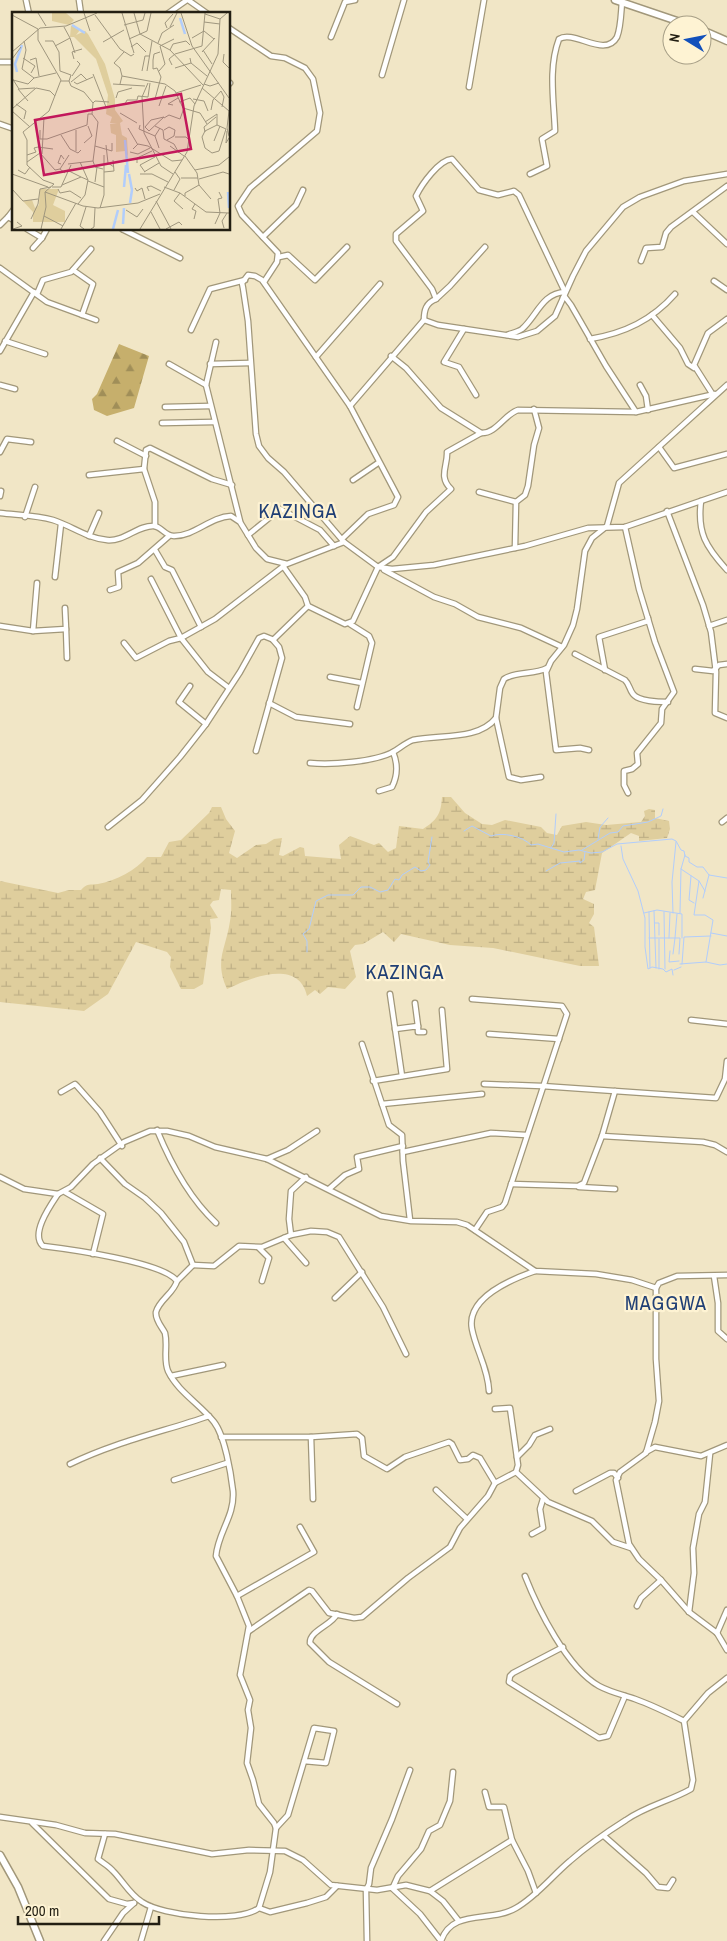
<svg xmlns="http://www.w3.org/2000/svg" width="727" height="1941" font-family="'Archivo Narrow',sans-serif">
<style>
.forest{fill:url(#forest-firs)}
.wetland{fill:url(#wetland-marsh)}
.lines{fill:none;stroke-linecap:round;stroke-linejoin:round}
.stream{stroke:#b1cdfc;stroke-width:1}
.street-casing{stroke:#a1977a;stroke-width:7}
.secondary-casing{stroke:#a1977a;stroke-width:9}
.street{stroke:#fff;stroke-width:4.5}
.secondary{stroke:#fff;stroke-width:6}
.labels{text-anchor:middle;dominant-baseline:central;stroke-width:4.5;stroke-linejoin:round;paint-order:stroke}
.quarter-label{font-size:20px;letter-spacing:1px;fill:#203f75;stroke:#fef3d3}
.inset-river{fill:none;stroke:#b1cdfc;stroke-width:2.5}
.inset-road{fill:none;stroke:#9f967e;stroke-width:1}
.view{fill:#c2185b;fill-opacity:0.15;stroke:#c2185b;stroke-width:2.5}
.inset-edge{fill:none;stroke:#231f13;stroke-width:2.5}
</style>
<defs>
<pattern id="forest-firs" width="22" height="20" patternUnits="userSpaceOnUse" patternTransform="scale(1.25)"><rect width="22" height="20" fill="#c6af6c"/><path d="M5 1l3.5 6h-7zM16 11l3.5 6h-7z" fill="#a08e58"/></pattern>
<pattern id="wetland-marsh" width="20" height="14" patternUnits="userSpaceOnUse" patternTransform="scale(1.25)"><rect width="20" height="14" fill="#dfce9d"/><path d="M1 5h8M5 5V1M11 12h8M15 12V8" fill="none" stroke="#bfb086"/></pattern>
</defs>
<rect width="100%" height="100%" fill="#f1e6c6"/>
<!-- forest -->
<path class="forest" d="M119,344L149,356L134,408L107,416L94,410L92,399L97,394Z"/>
<!-- wetland -->
<path class="wetland" d="M442,797H451L465,813L482,824L492,825L505,820L541,827L547,833L557,835L562,826L586,822L606,825L641,822L645,816L644,811L649,809L655,810V818L669,821L670,829L667,838L639,841V836L631,833L602,853L595,890L586,892L583,899L594,904V914L589,923L594,927L599,966H580L493,948L450,945L401,934L394,942L383,932L363,944L355,945L350,951L356,977L345,989L328,987L320,994L315,990L307,996C299,958 249,978 227,989C214,960 226,949 230,921C232,911 231,899 231,890L221,889L219,900L213,901L210,905L218,918L210,919L211,928L203,984L194,989H181L170,967L171,957L167,952L136,942L108,994L84,1011L0,1002V881L58,893L69,890H81C87,883 90,885 98,884C116,881 136,870 147,857H161L169,842L181,840L209,813L212,807H221L226,819L235,831L229,853L237,858L256,845L266,844L274,839L282,838L279,855L283,856L300,847L304,848L305,856L341,859L339,845L350,836L374,845L379,843L388,852L396,848L399,826L423,829C437,820 441,814 442,797Z"/>
<g class="lines">
<!-- stream -->
<g class="stream">
<path d="M464,831L472,826L491,836C503,832 522,836 531,845L538,844L564,852L579,850L591,853L602,852L617,844L672,839L676,841L681,850L684,851L685,856L689,858V862L697,867H703L709,875L727,878"/>
<path d="M598,839L600,827L608,818"/>
<path d="M621,846L623,859L638,891L645,918V947L648,969L652,967L663,969L666,972L672,969L673,975"/>
<path d="M551,848L554,843L556,814"/>
<path d="M582,850L610,833L618,832L623,826L648,822L661,816L663,809"/>
<path d="M681,869L699,881L705,891"/>
<path d="M546,871L560,863L580,861V863L584,860L585,852"/>
<path d="M691,876L689,900L694,903"/>
<path d="M699,881L694,915H705L713,920L706,962"/>
<path d="M703,898L709,875"/>
<path d="M654,911L656,968"/>
<path d="M649,912L650,968"/>
<path d="M664,912L665,969"/>
<path d="M644,913L657,910L682,914V938"/>
<path d="M673,913L672,882L676,842"/>
<path d="M680,913L681,869L685,855"/>
<path d="M655,923H659V935"/>
<path d="M711,933L727,936"/>
<path d="M649,938H675L677,914"/>
<path d="M669,938L670,913"/>
<path d="M659,939V969"/>
<path d="M670,951L669,962L679,961"/>
<path d="M307,952V941L303,934L309,929L316,901L328,895H353L361,887H370L380,892L388,890L395,879L399,880L402,875L415,867L421,871L426,870L430,865L428,862L432,837"/>
<path d="M673,954L675,938H680L679,954"/>
<path d="M680,964L706,962L720,965L727,964"/>
<path d="M682,964L684,937L711,936"/>
<path d="M674,970L681,967"/>
</g>
<!-- street casing -->
<g class="street-casing">
<g id="street">
<path d="M26,0L29,14"/>
<path d="M79,0L81,14"/>
<path d="M188,0L208,14"/>
<path d="M167,14L187,0"/>
<path d="M229,28L271,56L285,58L305,68L313,79L320,113L317,131L250,188L238,206L242,215L278,253L277,262L264,282"/>
<path d="M331,37L345,2L355,0"/>
<path d="M0,62H14"/>
<path d="M382,75L404,0"/>
<path d="M229,84L230,83"/>
<path d="M469,87L484,0"/>
<path d="M0,124L14,129"/>
<path d="M530,174L547,166L542,139L555,131C554,101 548,68 559,39C574,29 605,59 617,37C621,27 621,12 622,2"/>
<path d="M693,212L727,244"/>
<path d="M8,217L14,209"/>
<path d="M0,225L8,217L14,220"/>
<path d="M27,229L42,238L47,229"/>
<path d="M122,229L180,258"/>
<path d="M263,237L296,205L303,190"/>
<path d="M33,248L42,238"/>
<path d="M279,257L288,255L315,280L347,247"/>
<path d="M641,261L646,248L662,247L666,233L671,227L727,186"/>
<path d="M0,268L47,302L96,320"/>
<path d="M73,270L93,284L82,315"/>
<path d="M714,281L727,290"/>
<path d="M37,294L43,280L71,272L91,249"/>
<path d="M563,298L565,297L571,305L606,366L636,412L715,394"/>
<path d="M436,299L450,286L485,247"/>
<path d="M652,315L680,348L688,364L694,368"/>
<path d="M424,320C424,310 426,303 436,299L432,289L396,241V234L423,211L416,196C422,184 439,160 452,159L479,190L498,195L514,191L519,195L565,292C542,293 537,316 522,329C518,332 512,333 507,335"/>
<path d="M464,329L444,362L459,367L476,395"/>
<path d="M191,330L210,289L245,280"/>
<path d="M590,339C625,333 652,320 675,294"/>
<path d="M5,341L45,354"/>
<path d="M216,342L206,385L240,521"/>
<path d="M0,351L34,292"/>
<path d="M391,356L406,368L441,408L481,433C496,434 505,414 518,410L636,412"/>
<path d="M316,357L380,284"/>
<path d="M169,364L206,385"/>
<path d="M210,364L250,363"/>
<path d="M0,385L15,389"/>
<path d="M640,385L646,396L648,410"/>
<path d="M713,395L694,365L708,333L727,319"/>
<path d="M350,406L424,320L438,325L518,337L537,331L555,316L573,276L586,251L623,207L640,197L684,181L727,174"/>
<path d="M165,407L210,406"/>
<path d="M162,423L214,422"/>
<path d="M117,441L146,456"/>
<path d="M659,447L674,468L727,454"/>
<path d="M0,452L7,439L31,442"/>
<path d="M89,475L144,469"/>
<path d="M353,480L378,463"/>
<path d="M479,492L516,502"/>
<path d="M0,496L1,491"/>
<path d="M701,501C697,533 706,547 727,570"/>
<path d="M667,511L703,605L711,632L716,672L715,713L727,718"/>
<path d="M0,513C17,515 37,515 53,520C72,526 86,538 107,540C124,542 138,525 154,526C162,527 165,536 174,536C195,536 210,517 231,516L240,522L256,548L267,559L287,564L344,542"/>
<path d="M25,517L35,487"/>
<path d="M155,526V502L144,469L146,450L150,448L212,479L232,485"/>
<path d="M625,527L639,589L655,642L674,692L662,709L661,723L637,753L638,764L632,769L624,771V785L628,793"/>
<path d="M248,535L280,509L320,530L334,546"/>
<path d="M89,536L99,513"/>
<path d="M342,539L368,514L394,505L398,497L350,406L262,280L255,276L248,275L242,283L243,288L248,321L256,434L259,446L268,458L284,472L344,542L378,567L392,569L434,565L525,546L588,528L625,527L727,492"/>
<path d="M515,548L516,502L525,495L528,486L534,445L539,428L534,409"/>
<path d="M155,550L165,567L172,570L201,627"/>
<path d="M384,570L434,597L455,604L478,617L521,628L562,647"/>
<path d="M55,577L61,524"/>
<path d="M151,579L181,638L215,619L285,565"/>
<path d="M110,590L119,587L118,572L138,563L169,536"/>
<path d="M308,606L345,624L353,621L378,567L393,557L426,512L451,489C438,477 448,465 447,452L481,433"/>
<path d="M350,624L369,636L372,643L357,707"/>
<path d="M0,626L33,631L66,629L65,608"/>
<path d="M709,626L727,620"/>
<path d="M66,629L67,658"/>
<path d="M33,631L37,583"/>
<path d="M124,643L136,658L169,641L181,638L208,672L229,688"/>
<path d="M575,654L625,680C630,685 629,689 633,694C638,701 659,702 668,702"/>
<path d="M695,669L713,671L719,665L727,664"/>
<path d="M605,670L599,637L648,621V618"/>
<path d="M330,677L362,683"/>
<path d="M190,686L179,702L206,724"/>
<path d="M269,703L296,717L350,724"/>
<path d="M496,718L509,777L521,780L541,777"/>
<path d="M589,750L580,748L556,750L546,672L551,661L564,645L573,625L577,609L585,551L592,538L607,526L619,483L727,385"/>
<path d="M256,751L282,658L279,647L273,640L308,606L305,597L283,566"/>
<path d="M310,763C331,765 374,762 393,752C400,748 405,743 413,740C438,734 478,741 496,718L500,688L504,679C516,671 534,675 547,668"/>
<path d="M379,791L392,787C398,775 398,764 393,752"/>
<path d="M722,822L727,818"/>
<path d="M108,827L142,800L180,757L206,724L240,672L259,638L264,636L274,640"/>
<path d="M390,994L402,1076"/>
<path d="M472,999L562,1006L567,1014L505,1203L502,1207L487,1212L475,1230"/>
<path d="M415,1003L418,1026"/>
<path d="M691,1020L727,1024"/>
<path d="M395,1029L418,1026V1032H424"/>
<path d="M489,1034L559,1039"/>
<path d="M362,1044L389,1125L402,1135L403,1161L410,1220"/>
<path d="M373,1081L447,1069L442,1010"/>
<path d="M484,1084L542,1086L716,1098L725,1079L727,1061"/>
<path d="M61,1092L75,1084L77,1086L100,1112L122,1146"/>
<path d="M382,1104L482,1094"/>
<path d="M157,1130C171,1164 189,1198 216,1223"/>
<path d="M602,1136L703,1142L715,1145L727,1152"/>
<path d="M403,1152L491,1133L526,1135"/>
<path d="M100,1158L125,1184L145,1198L161,1213L184,1242L193,1265L177,1281"/>
<path d="M267,1159L288,1150L317,1131"/>
<path d="M0,1177L24,1189L58,1194L71,1187L93,1164L124,1142L150,1131H167L189,1136L215,1147L267,1159L381,1216L411,1221L457,1222L467,1225L535,1271L596,1274L632,1280L656,1288L659,1283L677,1276L727,1275"/>
<path d="M511,1184L578,1186L584,1183L602,1136L615,1091"/>
<path d="M579,1187L615,1189"/>
<path d="M329,1189L345,1175L359,1169L357,1157L403,1146"/>
<path d="M65,1192L103,1214L93,1254"/>
<path d="M58,1194C50,1206 30,1234 43,1246C68,1249 163,1262 177,1281C174,1293 159,1300 156,1312C155,1320 162,1327 165,1333C168,1346 163,1359 168,1371C178,1392 200,1404 214,1422C225,1436 231,1474 233,1491C235,1516 218,1532 216,1556L237,1596L249,1626L240,1675L250,1700L248,1710L251,1728L247,1763L253,1780L259,1804L274,1823L276,1828L270,1872L259,1908C238,1924 163,1916 142,1902C130,1895 123,1881 113,1871C109,1866 103,1863 98,1859L105,1834"/>
<path d="M291,1235L289,1219L291,1191L306,1177"/>
<path d="M284,1238L306,1263"/>
<path d="M259,1248L269,1258L262,1281"/>
<path d="M193,1265L214,1266L239,1246L262,1247L291,1235L311,1231L327,1232L339,1237L383,1307L406,1354"/>
<path d="M714,1276L718,1303V1331L727,1339"/>
<path d="M335,1298L362,1272"/>
<path d="M171,1376L223,1365"/>
<path d="M489,1391C488,1368 476,1350 472,1329C466,1298 512,1279 535,1271"/>
<path d="M221,1437H311L357,1434L362,1438L364,1456L387,1469L405,1457L449,1442L452,1444L460,1460L468,1459L473,1455L480,1458L495,1483"/>
<path d="M311,1437L313,1499"/>
<path d="M646,1452L655,1447L701,1456L727,1445"/>
<path d="M517,1457L529,1445L535,1435L550,1429"/>
<path d="M70,1464C115,1442 162,1432 209,1416"/>
<path d="M516,1472L548,1502L592,1521L613,1542L631,1548"/>
<path d="M174,1480L227,1463"/>
<path d="M436,1490L467,1519"/>
<path d="M576,1491L610,1473H614L618,1478"/>
<path d="M532,1534L543,1528L540,1509L543,1499"/>
<path d="M525,1576C538,1609 567,1668 599,1686C610,1692 623,1695 635,1699C652,1705 668,1713 684,1721"/>
<path d="M661,1580L689,1612L717,1633L727,1650"/>
<path d="M237,1596L314,1552L300,1527"/>
<path d="M637,1606L641,1598L661,1580L639,1559L629,1544L616,1480L620,1472L646,1453L655,1422L659,1401L656,1359V1288"/>
<path d="M689,1612L694,1573L693,1548L699,1514L705,1502L710,1454"/>
<path d="M337,1614C332,1625 309,1631 310,1643L329,1662L397,1704"/>
<path d="M249,1631L309,1590L312,1591L329,1613L354,1618L362,1617L408,1578L450,1547L460,1528L488,1496L495,1483L516,1472L518,1465L510,1408L495,1409"/>
<path d="M717,1633L727,1610"/>
<path d="M563,1647L513,1673L510,1676L509,1682L599,1738L608,1736L625,1696"/>
<path d="M485,1792L489,1807H504L512,1840L528,1871L536,1893"/>
<path d="M0,1817L56,1825L85,1833L115,1834L212,1854L249,1850L285,1851L303,1860L331,1885L377,1890L406,1885L430,1891L443,1901L458,1920"/>
<path d="M32,1823L109,1899L127,1904L134,1903"/>
<path d="M276,1828L288,1815L314,1728L334,1731L326,1763L304,1761"/>
<path d="M604,1836L646,1873L658,1887L668,1888L673,1880"/>
<path d="M393,1887L398,1876L421,1849L429,1831L440,1825L450,1801L453,1772"/>
<path d="M392,1888L420,1914L441,1941"/>
<path d="M430,1891L512,1840"/>
<path d="M259,1908L270,1912L307,1903L326,1897L337,1886"/>
<path d="M104,1941L123,1913L134,1903"/>
<path d="M141,1941L151,1907"/>
<path d="M367,1941L366,1890L369,1884L371,1868L392,1819L410,1770"/>
<path d="M441,1941C452,1908 491,1923 516,1908C537,1896 552,1876 570,1861C587,1846 607,1832 626,1820C646,1806 670,1801 691,1789L693,1780L684,1721L708,1693L727,1678"/>
</g>
</g>
<!-- secondary casing -->
<g class="secondary-casing">
<g id="secondary">
<path d="M615,0L689,25"/>
<path d="M702,30L727,41"/>
<path d="M0,1855L18,1887L40,1941"/>
</g>
</g>
<!-- street -->
<use href="#street" class="street"/>
<!-- secondary -->
<use href="#secondary" class="secondary"/>
</g>
<g class="labels">
<!-- quarter labels -->
<g class="quarter-label">
<text x="298" y="510">KAZINGA</text>
<text x="405" y="971">KAZINGA</text>
<text x="666" y="1302">MAGGWA</text>
</g>
</g>
<!-- overview -->
<g transform="translate(12 12)">
<rect width="218" height="218" fill="#f1e6c6"/>
<path d="M28,177H47L41,193L53,199V210H21V200L11,189L20,188L23,196L27,193Z" fill="#dfce9d"/>
<path d="M54,1L62,8L57,13L40,9V1ZM62,13L68,18L64,23L73,19L76,22L93,52L103,87V98L111,109L108,111L110,123L115,126L116,144L113,139L104,140V123L99,121L98,112L105,111H98L100,105L94,102L96,83L84,47L62,25H58L59,14Z" fill="#dfce9d"/>
<path class="inset-river" d="M168,6L173,22M60,13L73,21M5,60L3,52L10,33M113,128L116,161M117,162L120,178L118,191M112,175L114,153M216,180L217,196M111,212L112,196M101,217L106,198"/>
<path class="inset-road" d="M26,1L34,14M72,1L78,19M110,1L122,41M122,1L128,22L158,38L191,73M169,1L180,34L217,86M193,2L208,7M0,3L26,17V28L49,68L37,99L11,120L15,128V153L31,168L42,172L33,180L34,195L29,217M83,3L108,37L119,44L122,42M192,10L208,12M112,13L131,8L133,1M158,15L165,1M155,16L153,11L161,2M135,19L139,1M58,26L63,41M180,26L192,19L202,27M117,27L135,19M12,29L14,38L10,57L22,66L44,61M33,29H41L47,40L48,59L59,63L57,69M91,30L112,18M146,31L150,21L162,13M43,34L58,26L52,15M119,35L125,31L134,40M158,38L161,32L174,29L178,33M191,38L200,52M0,40L28,16L54,14L85,1M190,40L203,26M212,42L211,50L217,56M11,46L23,54L19,61M0,47L9,35M62,47L60,40L70,37M18,48L24,46L27,64M179,51L195,64M160,53L157,47L163,42L190,34L193,1M163,56L179,51L178,46M130,59L133,44H137M135,59L140,29M147,59L153,52L148,34L162,27M81,62L94,95M60,64L68,52L65,49M110,64L108,56L102,51L112,40M0,66L7,77L23,76M1,68L16,72L22,66M49,69H57L59,74L72,80L81,91L80,102L86,110L81,149L83,155L91,157M59,70L69,62L75,68M62,70L65,72L81,65M136,71L130,85L132,121L149,154L161,162M101,72L133,74M108,72L110,64L153,72L163,79L171,96L188,101L195,112M192,72L198,74L207,71M190,76L217,99M6,77L16,89M164,81L189,73M104,86L106,80L120,76M143,87L149,65L145,56L141,57V48L142,42L148,40M181,87L192,89L196,99M167,90L178,86L183,92M81,91L83,89L97,90M4,92L14,99L12,107M113,92L115,88H125L126,84L136,85L138,71M161,93L156,92L166,86M147,94L154,74M0,97L24,76L38,79L43,84M199,98L201,88L209,79L212,85L210,95M0,99L18,115M217,99L215,116L217,124M108,101L125,111M152,106L157,103L168,107L172,96M193,110L205,102V113M128,113L127,117L143,124M205,113L214,117L207,139L200,141L193,136L190,125L193,119ZM143,114L151,118L152,127L162,132L167,141M133,115L139,108L152,105L137,119L133,115M116,116L126,133M28,118V127H35L75,113L76,102H80M64,118V139M152,118L157,115L163,118L162,124L155,128M215,119L214,131L217,126M193,120L192,115L204,105M49,123L58,137L66,141L69,138M163,125H174L178,129M202,129L208,114M72,131L80,124L76,114M94,133L96,151L102,155M83,134L100,139V131M158,134L172,144M147,136L143,124L148,116M121,137L126,132L136,134L160,149L170,148M118,140L126,142L138,136M28,141L43,158L48,157L53,161M30,142L32,105M15,143L24,140L22,136L26,135L41,137M173,144L185,161L187,173L199,187M15,150L28,141M125,151V146L140,139M49,152L46,151L49,143L52,147M56,152L81,149M48,157L57,143M6,158L13,162L18,155M55,158L69,165M183,158L207,153L217,145M92,160L102,159L101,148M132,160L147,151M133,160L128,153L143,145M0,162L36,175M128,162H140L156,170M169,166H186M187,167L211,160L217,162M76,169L92,175M83,170L85,155M50,173L69,165L76,168M40,175H49L59,153M152,175L168,181L194,200L217,201M123,176L125,179L130,176L133,187M0,177L11,189L26,187M46,177L48,181L58,179L69,186M162,178L168,167L163,160M137,179L135,175L139,174L149,179M33,180L71,194L86,196L126,191L148,182M168,181L162,189L171,197M173,184V181L187,173M144,189L159,217M66,192L73,183L76,168L68,150M88,196L92,183V143M114,198L125,205L131,197M139,200L148,217M32,204L51,214M19,207L26,192L28,177L39,175M182,207L184,199L180,197L183,192M203,212L208,201L206,187L210,186L207,180M212,216L210,209L215,201M1,217L10,214L5,210M49,217L64,191M72,217L68,214L74,195M79,217L82,215L83,196M128,217L175,140L182,94L206,42L208,7L215,1M154,217L167,210L170,213"/>
<path class="view" d="M169,82L179,137L32,163L23,108Z"/>
<rect width="218" height="218" class="inset-edge"/>
</g>
<!-- north arrow -->
<g transform="translate(687 40) rotate(280)"><circle r="24" fill="#fef3d3" stroke="#a69e86"/>
<path d="M0-4L9 19L0 12L-9 19Z" fill="#1250bb"/>
<text y="-8" font-size="14" font-weight="bold" text-anchor="middle" fill="#231f13">N</text>
</g>
<!-- scale -->
<path d="M18 1916v8h141v-8" fill="none" stroke="#231f13" stroke-width="2.5"/>
<text x="25" y="1916" font-size="15" fill="#231f13" stroke="#fef3d3" stroke-width="4" paint-order="stroke">200 m</text>
</svg>
